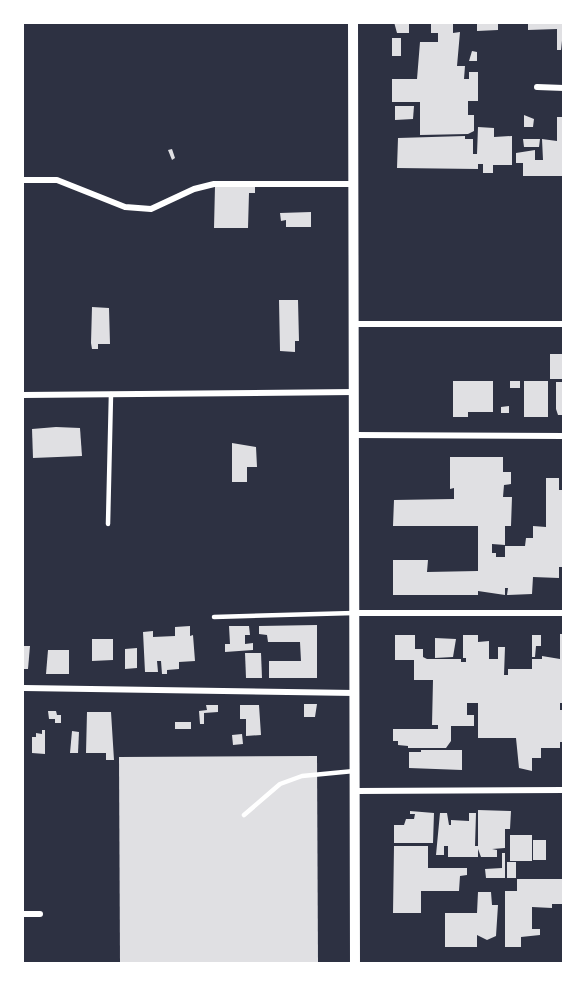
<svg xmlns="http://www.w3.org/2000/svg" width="586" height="986" font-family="'Libre Baskerville',serif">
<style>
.building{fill:#e0e0e3}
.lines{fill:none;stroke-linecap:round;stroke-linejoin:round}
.service{stroke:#fff;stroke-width:4.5}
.minor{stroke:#fff;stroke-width:6}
.tertiary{stroke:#fff;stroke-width:10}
</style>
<rect width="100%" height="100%" fill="#2d3142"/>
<!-- building -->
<g class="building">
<path d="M394,22H409V33H397Z"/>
<path d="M431,22H453V33L460,32L457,66H465L464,79H469V72H478V101H468V115H474V131L468,134L420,135V102H392V79H417L420,42H438V33H431Z"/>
<path d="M477,22H498V30L477,31Z"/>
<path d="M528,22H564L561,50H557V29L528,30Z"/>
<rect x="392" y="38" width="9" height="18"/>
<path d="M472,51L477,52V61H469Z"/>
<path d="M395,106H414L413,119L395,120Z"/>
<path d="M524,115L534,119L533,127H524Z"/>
<path d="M557,117H564V176H523V163H516V153L535,150V160H543L542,139L557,141Z"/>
<path d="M478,127L494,128V137L512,136V165H493V173H483V164H478V169L397,168L398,138L465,136V139H473V154H477Z"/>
<path d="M523,139H540L539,147H524Z"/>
<path d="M172,149L175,158L172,160L168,150Z"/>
<path d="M215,186H255V193H249L248,228H214Z"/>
<path d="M311,212V227H286V220L281,221L280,213Z"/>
<path d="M279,300H298L299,341H295V352L280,351Z"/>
<path d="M92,307L109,308L110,344H98V349H92L91,343Z"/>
<rect x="550" y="354" width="14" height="25"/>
<path d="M453,381H493V412H468V417H453Z"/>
<rect x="510" y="381" width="10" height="7"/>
<rect x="524" y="381" width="24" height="36"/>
<path d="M556,382H564V415H558L556,409Z"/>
<path d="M509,406V413H501V407Z"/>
<path d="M56,427L80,428L82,456L33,458L32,429Z"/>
<path d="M232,443L256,447L257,467H247V482H232Z"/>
<path d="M450,457H503V472H511V484L504,485L503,497H512L511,526H505V545L492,544V553H496V557H505V546H525L526,538H533V526L546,527V478H559V490H564V567H559V578L533,577L532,594L507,595L508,588H505V595L478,591V595H393V560H428L427,572L478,571V526H393L394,500L454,499V488L450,489Z"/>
<path d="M317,625V678H269V661H301L300,642H268L267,635L259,634V626Z"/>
<path d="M190,626V636L193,635L195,661L179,662V669L167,670V674H162L161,661H157L158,672H145L143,632L153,631V637L175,636V627Z"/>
<path d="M229,626H249L250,635H245V644L253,643V650L225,652V644H230Z"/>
<path d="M560,634H564V703H560V710H564V742H560V748H541V758H532V771L519,768L516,738H478V703H467V715H474V726H451V741L446,748H408V746L398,745V741H393V729H438V725H432L433,680H414V660H395V635H415V649H423V657L427,659H461V662H466V658H463V635H478V642L489,641V659H498V647H505L504,675H508V669H532V659H542V656L560,659Z"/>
<path d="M532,635H541V646H536L535,657H532Z"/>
<path d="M435,638L456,639L453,657L435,658Z"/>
<path d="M92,639H113V660L92,661Z"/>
<path d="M22,646H30L28,669H22Z"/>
<path d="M137,648V668L125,669V649Z"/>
<path d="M48,650H69V674H46Z"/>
<path d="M245,653H261L262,678H246Z"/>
<path d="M304,704H317L315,717H304Z"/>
<path d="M206,705H218V712L204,713V724H200L199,711L207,710Z"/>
<path d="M240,705H259L261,735L246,736V719H240Z"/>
<path d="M48,711H56L57,715H61V723H55V719H49Z"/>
<path d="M87,712H111L114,760H106V753H86Z"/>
<rect x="175" y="722" width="16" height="7"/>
<path d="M42,730H45V754L32,753V737H36V733L42,734Z"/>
<path d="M72,731L79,732L78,753H70Z"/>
<path d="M242,734L243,744L233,745L232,735Z"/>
<path d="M421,750H462V770L409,768V752H421Z"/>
<path d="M317,756L318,963H120L119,757Z"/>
<path d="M478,810L511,811L510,829H505V848L492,849L497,850V857H481L478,849V857H448V846H444V855H436L440,813H447L449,825H451V820L469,821V813H476L475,846H478Z"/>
<path d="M410,811L434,813L433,843H394V825H404L406,819H414L415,814H410Z"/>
<rect x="510" y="835" width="22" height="26"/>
<rect x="533" y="840" width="13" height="20"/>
<path d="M394,846H428V868H467V875L460,876L459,891H421V913H393Z"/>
<path d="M502,853H505V878H486L485,869L502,868Z"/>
<rect x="507" y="862" width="9" height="16"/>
<path d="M517,879H564V904H552V908L532,907V929H540V935L521,937V947H505V891H517Z"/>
<path d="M478,892H491L492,905H498L496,936L487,940L477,935V947H445V913H477Z"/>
</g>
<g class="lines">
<!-- service -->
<g class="service">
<path d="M108,524L111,394"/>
<path d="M214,617L354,613"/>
<path d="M244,815L280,784L302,776L354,771"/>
</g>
<!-- minor -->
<g class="minor">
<path d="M537,87L564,88"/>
<path d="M22,180H57L125,207L151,209L194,189L214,184H354"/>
<path d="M355,324H564"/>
<path d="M22,395L354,392"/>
<path d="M354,435L564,436"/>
<path d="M354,613H564"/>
<path d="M24,688L355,693"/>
<path d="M356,791L564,790"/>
<path d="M22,914H40"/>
</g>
<!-- tertiary -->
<path class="tertiary" d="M353,22L355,964"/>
</g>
<!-- border -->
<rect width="586" height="986" fill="none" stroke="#ffffff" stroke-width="48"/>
</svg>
